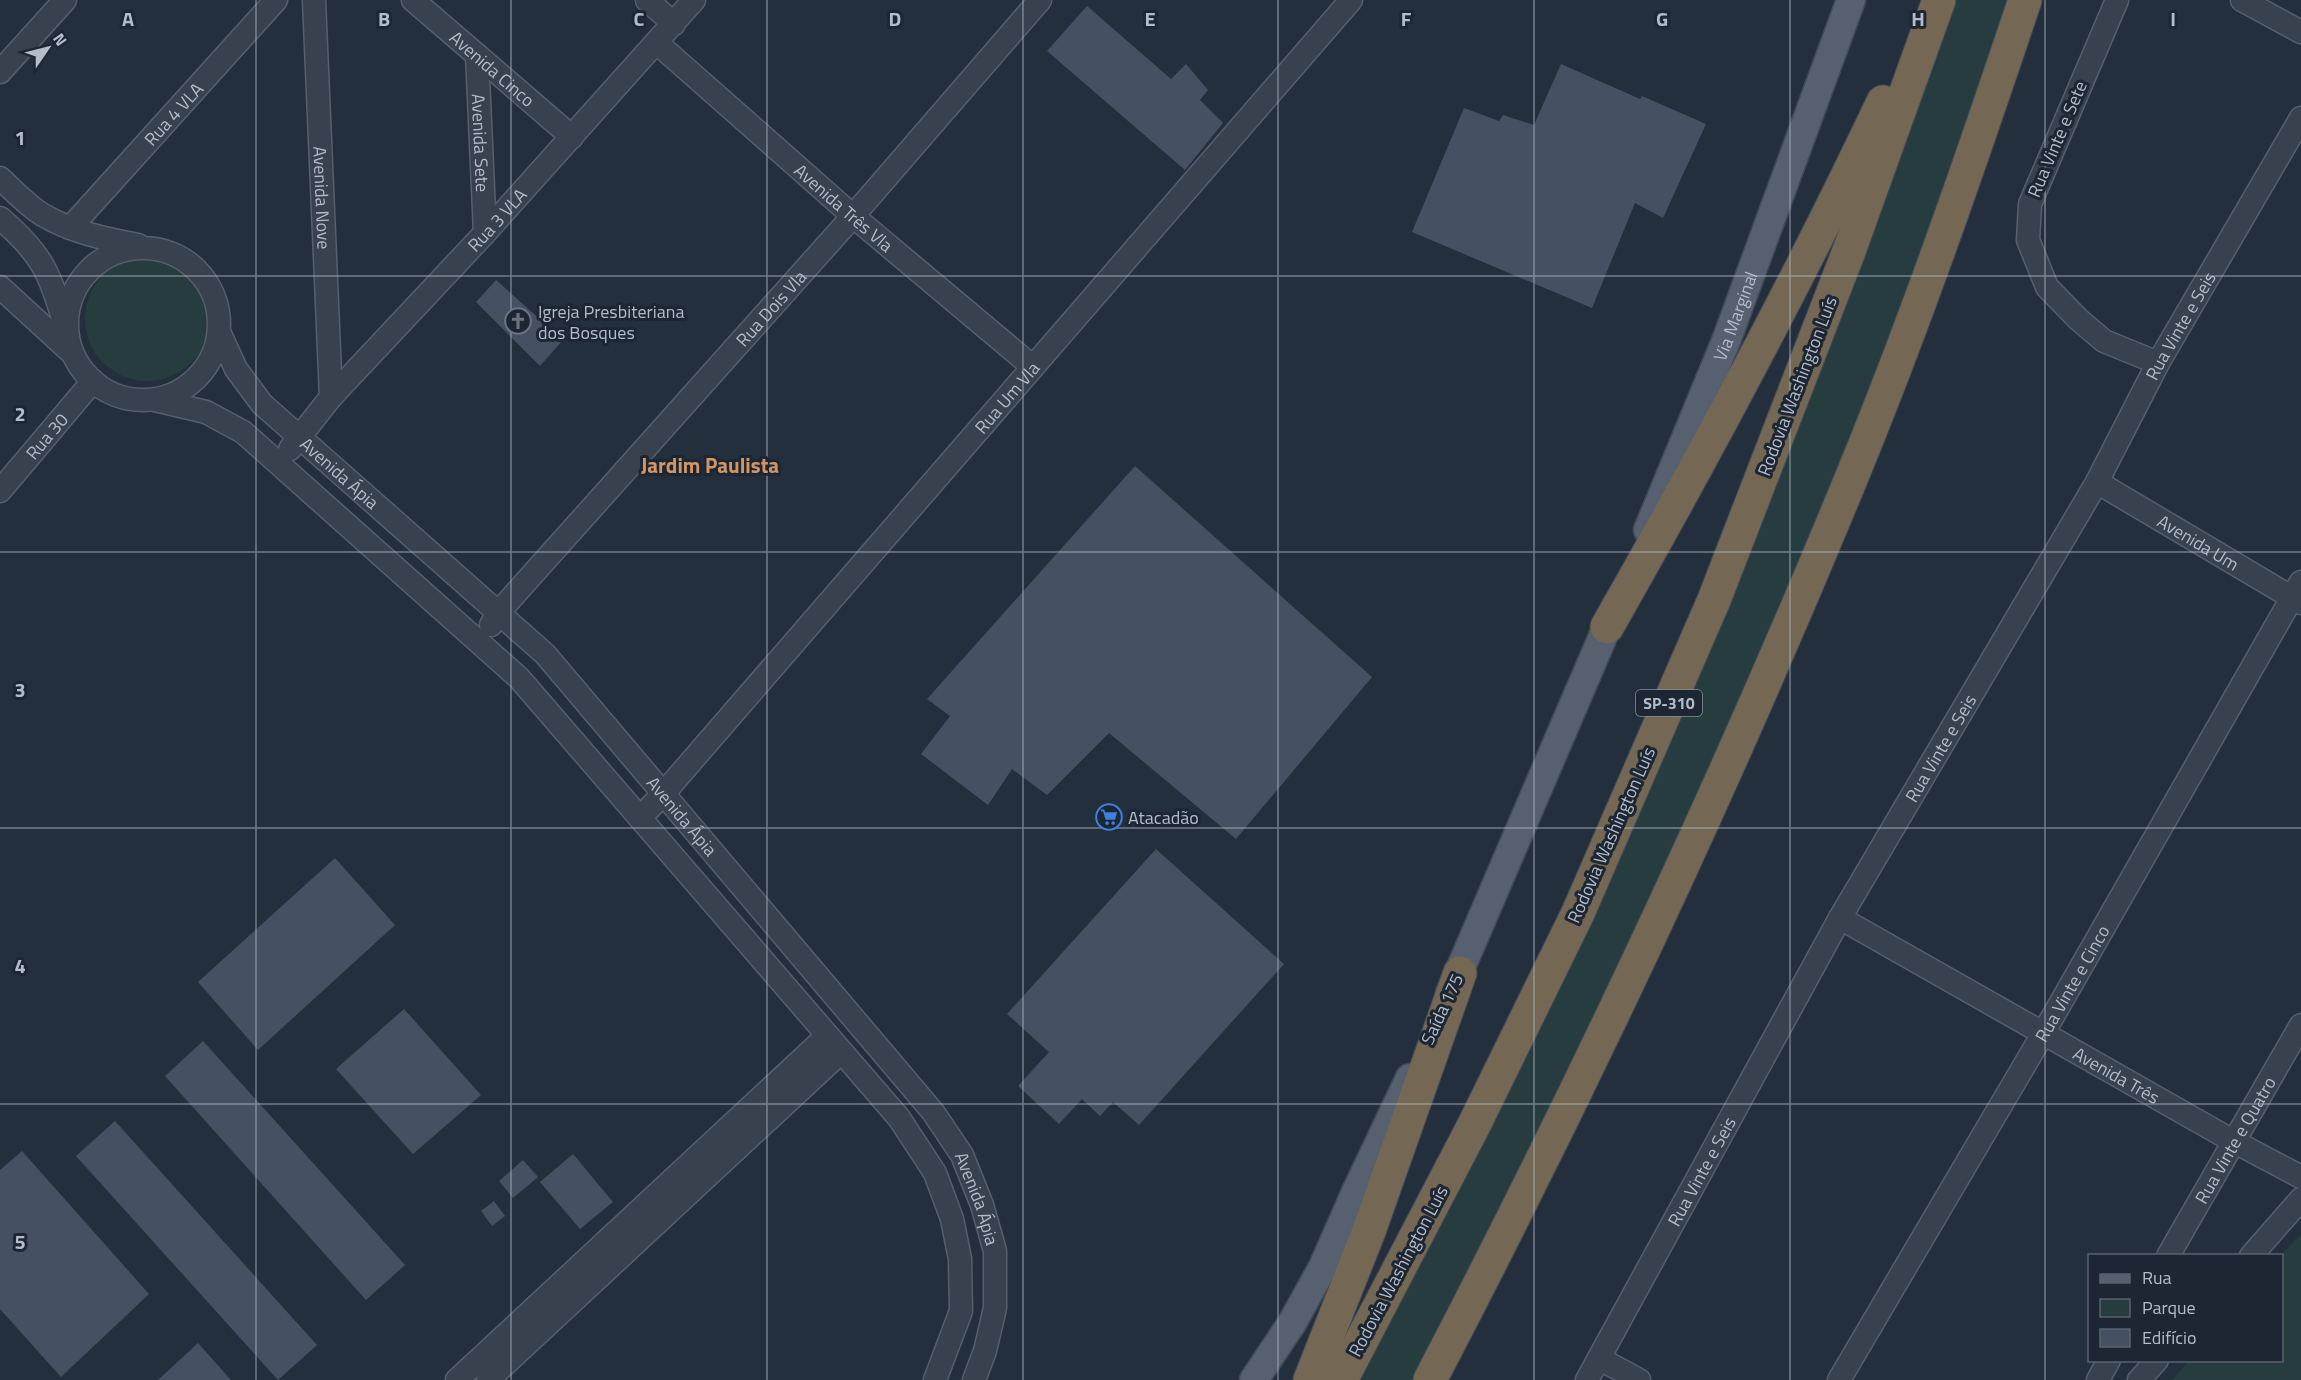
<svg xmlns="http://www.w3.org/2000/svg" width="2301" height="1380" font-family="'Titillium Web',sans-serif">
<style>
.green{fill:#263c3f}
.building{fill:#455162}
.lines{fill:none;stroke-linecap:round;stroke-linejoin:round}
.minor-casing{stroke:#565f6c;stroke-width:25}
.major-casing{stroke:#414a57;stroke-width:31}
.highway-casing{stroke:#434c59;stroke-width:35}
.minor{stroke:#38414e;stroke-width:22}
.major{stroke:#56606e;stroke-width:28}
.highway{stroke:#746855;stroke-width:33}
.grid{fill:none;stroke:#b4bcc9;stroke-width:1.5;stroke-opacity:0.55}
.labels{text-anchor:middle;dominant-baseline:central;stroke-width:6;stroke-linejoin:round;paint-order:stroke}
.shield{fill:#1d2633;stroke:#878f9c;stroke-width:1.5}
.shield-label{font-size:16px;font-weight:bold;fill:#b4bcc9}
.street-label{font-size:18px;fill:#b4bcc9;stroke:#1d2633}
.poi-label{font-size:18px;fill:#b4bcc9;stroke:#1d2633;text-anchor:start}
.quarter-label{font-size:21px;font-weight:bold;fill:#d59563;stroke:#1d2633}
.grid-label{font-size:20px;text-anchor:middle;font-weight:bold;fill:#b4bcc9;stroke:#1d2633;stroke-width:6;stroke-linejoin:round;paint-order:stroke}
</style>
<rect width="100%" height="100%" fill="#242f3e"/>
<!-- green -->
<g class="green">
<path d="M1954,0H2013L1939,213L1818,526L1583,1049L1416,1380H1358L1469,1166Z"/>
<circle cx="147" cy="319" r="62"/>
<path d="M2301,1234V1380H2172L2189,1361L2282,1360L2281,1255Z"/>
</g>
<!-- building -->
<g class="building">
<path d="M1087,6L1171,79L1186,64L1208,90L1200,100L1223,123L1185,170L1047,51Z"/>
<path d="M1561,64L1640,99L1642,96L1706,124L1663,218L1635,203L1592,308L1412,232L1464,108L1499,121L1503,115L1534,125Z"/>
<path d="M496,280L563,340L540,366L476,302Z"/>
<path d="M1135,466L1372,677L1236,839L1109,733L1047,795L1012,769L988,805L921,754L950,716L927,699Z"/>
<path d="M1156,849L1284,964L1139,1125L1113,1102L1100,1116L1082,1099L1059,1124L1018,1086L1049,1052L1007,1014Z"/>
<path d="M335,858L395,925L258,1050L198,982Z"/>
<path d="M404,1009L481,1095L413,1154L336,1069Z"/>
<path d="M203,1041L405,1265L366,1300L165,1076Z"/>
<path d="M115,1121L317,1345L278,1380L76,1156Z"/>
<path d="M22,1151L149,1294L61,1377L0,1309V1170Z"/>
<path d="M573,1154L613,1202L580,1229L540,1182Z"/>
<path d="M523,1160L538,1177L513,1198L499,1181Z"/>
<path d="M494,1201L505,1216L492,1226L481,1211Z"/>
<path d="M198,1343L231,1380H158L184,1356Z"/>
</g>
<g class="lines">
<!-- minor casing -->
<g class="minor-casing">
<g id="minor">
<path id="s1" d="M314,0L331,397"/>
<path id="s2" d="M413,0L572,137"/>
<path d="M647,0L674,24"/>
<path d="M2117,0L2030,204L2028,240L2047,287L2078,319L2104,341L2158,363"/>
<path d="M2242,0L2301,32"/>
<path id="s3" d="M657,43L853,216L1033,367"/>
<path id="s4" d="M477,55L485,233"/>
<path d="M0,72L65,0"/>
<path d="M0,178C14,191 28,206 43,215C72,232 105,239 138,245"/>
<path d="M0,218C40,252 50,272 64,322"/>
<path id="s5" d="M70,228L276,0"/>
<circle cx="143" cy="324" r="76"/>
<path d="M0,287L72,353"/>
<path id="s6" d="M220,334L236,369L262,404L545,654L933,1112L962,1155L982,1205L995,1251V1308L985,1351L974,1380"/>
<path d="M155,400L206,412L243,432L519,678L899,1118L935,1173L952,1219L960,1259L961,1311L935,1380"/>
<path id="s7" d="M290,449L331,397L485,233L694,0"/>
<path id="s8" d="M2097,482L2301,603"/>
<path id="s9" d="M0,491L93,381"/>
<path id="s10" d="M491,625L498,613L853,216L1040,0"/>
<path id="s11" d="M640,818L663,794L1351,0"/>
<path id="s12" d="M1840,918L2233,1141L2301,1177"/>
<path id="s13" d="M2168,1256L2301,1025"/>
<path d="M2251,1256L2301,1199"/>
<path d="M1600,1359L1639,1380"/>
<path d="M457,1380L827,1036"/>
<path d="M488,1380L841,1052"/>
<path id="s14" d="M1587,1380L1840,918L2097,482L2158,363L2301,118"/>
<path id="s15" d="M1839,1380L2044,1032L2301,582"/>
<path d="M2098,1380L2109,1360"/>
<path d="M2139,1380L2157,1360"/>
</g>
</g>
<!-- major casing -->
<g class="major-casing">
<g id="major">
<path id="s16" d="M1648,530L1726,341L1851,0"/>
<path d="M1450,993L1616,606"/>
<path d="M1254,1380L1292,1323L1323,1267L1356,1192L1410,1078"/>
</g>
</g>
<!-- highway casing -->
<g class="highway-casing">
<g id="highway">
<path d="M1607,627C1705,455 1798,281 1883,102"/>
<path d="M1310,1380L1369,1231L1460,973"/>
<path d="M1341,1380L1474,1125L1578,913L1714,600L1849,251L1939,0"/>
<path d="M1430,1380C1585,1083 1728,779 1855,469C1918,315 1972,158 2025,0"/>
</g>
</g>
<!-- minor -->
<use href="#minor" class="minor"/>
<!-- major -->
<use href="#major" class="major"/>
<!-- highway -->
<use href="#highway" class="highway"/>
</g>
<!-- grid -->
<path class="grid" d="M256,0V1380M511,0V1380M767,0V1380M1023,0V1380M1278,0V1380M1534,0V1380M1790,0V1380M2045,0V1380M0,276H2301M0,552H2301M0,828H2301M0,1104H2301"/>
<!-- icons -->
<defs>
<g id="church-ring" transform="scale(1.35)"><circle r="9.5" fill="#1d2633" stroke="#6b7280" stroke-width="1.5"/><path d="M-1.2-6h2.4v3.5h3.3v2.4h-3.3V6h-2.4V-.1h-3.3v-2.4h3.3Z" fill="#6b7280"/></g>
<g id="supermarket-ring" transform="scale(1.35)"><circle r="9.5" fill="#1d2633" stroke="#3f7fe0" stroke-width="1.5"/><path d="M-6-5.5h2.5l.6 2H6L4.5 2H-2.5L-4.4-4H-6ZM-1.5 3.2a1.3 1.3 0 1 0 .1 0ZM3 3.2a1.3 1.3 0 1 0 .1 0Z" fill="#3f7fe0"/></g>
</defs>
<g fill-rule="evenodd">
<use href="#church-ring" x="518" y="321"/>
<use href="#supermarket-ring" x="1109" y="817"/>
</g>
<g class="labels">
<!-- shield labels -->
<rect class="shield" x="1636" y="690" width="66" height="26" rx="4.5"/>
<g class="shield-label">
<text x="1669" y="703">SP-310</text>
</g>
<!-- street labels -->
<g class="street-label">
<text stroke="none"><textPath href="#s2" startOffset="105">Avenida Cinco</textPath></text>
<text stroke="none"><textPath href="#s5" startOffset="154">Rua 4 VLA</textPath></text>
<text transform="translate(2057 139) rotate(-67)">Rua Vinte e Sete</text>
<text stroke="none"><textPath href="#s4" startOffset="88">Avenida Sete</textPath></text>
<text stroke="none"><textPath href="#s1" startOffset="198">Avenida Nove</textPath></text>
<text stroke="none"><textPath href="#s3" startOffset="249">Avenida Três Vla</textPath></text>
<text stroke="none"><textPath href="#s7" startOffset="309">Rua 3 VLA</textPath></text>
<text stroke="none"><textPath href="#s10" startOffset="423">Rua Dois Vla</textPath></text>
<text stroke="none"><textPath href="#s16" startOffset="231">Via Marginal</textPath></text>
<text stroke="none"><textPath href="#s14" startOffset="1210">Rua Vinte e Seis</textPath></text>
<text transform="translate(1797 386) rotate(-69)">Rodovia Washington Luís</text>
<text stroke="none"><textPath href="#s11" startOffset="558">Rua Um Vla</textPath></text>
<text stroke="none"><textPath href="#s9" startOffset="72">Rua 30</textPath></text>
<text stroke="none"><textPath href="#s6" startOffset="186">Avenida Ápia</textPath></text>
<text stroke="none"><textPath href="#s8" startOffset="118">Avenida Um</textPath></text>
<text stroke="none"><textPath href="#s14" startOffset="724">Rua Vinte e Seis</textPath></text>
<text stroke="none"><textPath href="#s6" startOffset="672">Avenida Ápia</textPath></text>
<text transform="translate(1611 835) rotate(-66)">Rodovia Washington Luís</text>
<text stroke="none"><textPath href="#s15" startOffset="460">Rua Vinte e Cinco</textPath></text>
<text transform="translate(1442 1009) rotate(-65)">Saída 175</text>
<text stroke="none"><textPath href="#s12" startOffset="318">Avenida Três</textPath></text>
<text stroke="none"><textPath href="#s13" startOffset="134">Rua Vinte e Quatro</textPath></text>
<text stroke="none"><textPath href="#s14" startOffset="238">Rua Vinte e Seis</textPath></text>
<text stroke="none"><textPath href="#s6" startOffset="1158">Avenida Ápia</textPath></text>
<text transform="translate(1398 1271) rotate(-62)">Rodovia Washington Luís</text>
</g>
<!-- poi labels -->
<g class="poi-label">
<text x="538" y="311">Igreja Presbiteriana<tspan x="538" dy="21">dos Bosques</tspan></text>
<text x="1128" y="817">Atacadão</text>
</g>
<!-- quarter labels -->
<g class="quarter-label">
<text x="710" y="465">Jardim Paulista</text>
</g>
</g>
<g class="grid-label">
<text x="128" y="26">A</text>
<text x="384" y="26">B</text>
<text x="639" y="26">C</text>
<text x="895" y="26">D</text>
<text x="1150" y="26">E</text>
<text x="1406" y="26">F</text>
<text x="1662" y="26">G</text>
<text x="1918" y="26">H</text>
<text x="2173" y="26">I</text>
<text x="20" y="145">1</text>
<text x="20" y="421">2</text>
<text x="20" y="697">3</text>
<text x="20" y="973">4</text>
<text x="20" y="1249">5</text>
</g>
<!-- legend -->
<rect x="2088" y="1254" width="195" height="108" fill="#1d2633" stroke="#59626f" stroke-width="1.5"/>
<rect x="2100" y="1274" width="30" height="9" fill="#56606e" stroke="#59626f" stroke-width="1.5"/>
<text x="2142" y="1284" font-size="18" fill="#b4bcc9">Rua</text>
<rect x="2100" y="1299" width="30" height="18" fill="#263c3f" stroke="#59626f" stroke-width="1.5"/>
<text x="2142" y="1314" font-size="18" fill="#b4bcc9">Parque</text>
<rect x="2100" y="1329" width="30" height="18" fill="#455162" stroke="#59626f" stroke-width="1.5"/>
<text x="2142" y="1344" font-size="18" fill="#b4bcc9">Edifício</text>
<!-- north arrow -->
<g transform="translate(48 48) rotate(55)" stroke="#1d2633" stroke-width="4.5" paint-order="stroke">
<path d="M0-4.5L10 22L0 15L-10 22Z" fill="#b4bcc9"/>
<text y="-9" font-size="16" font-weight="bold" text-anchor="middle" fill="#b4bcc9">N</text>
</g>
</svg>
